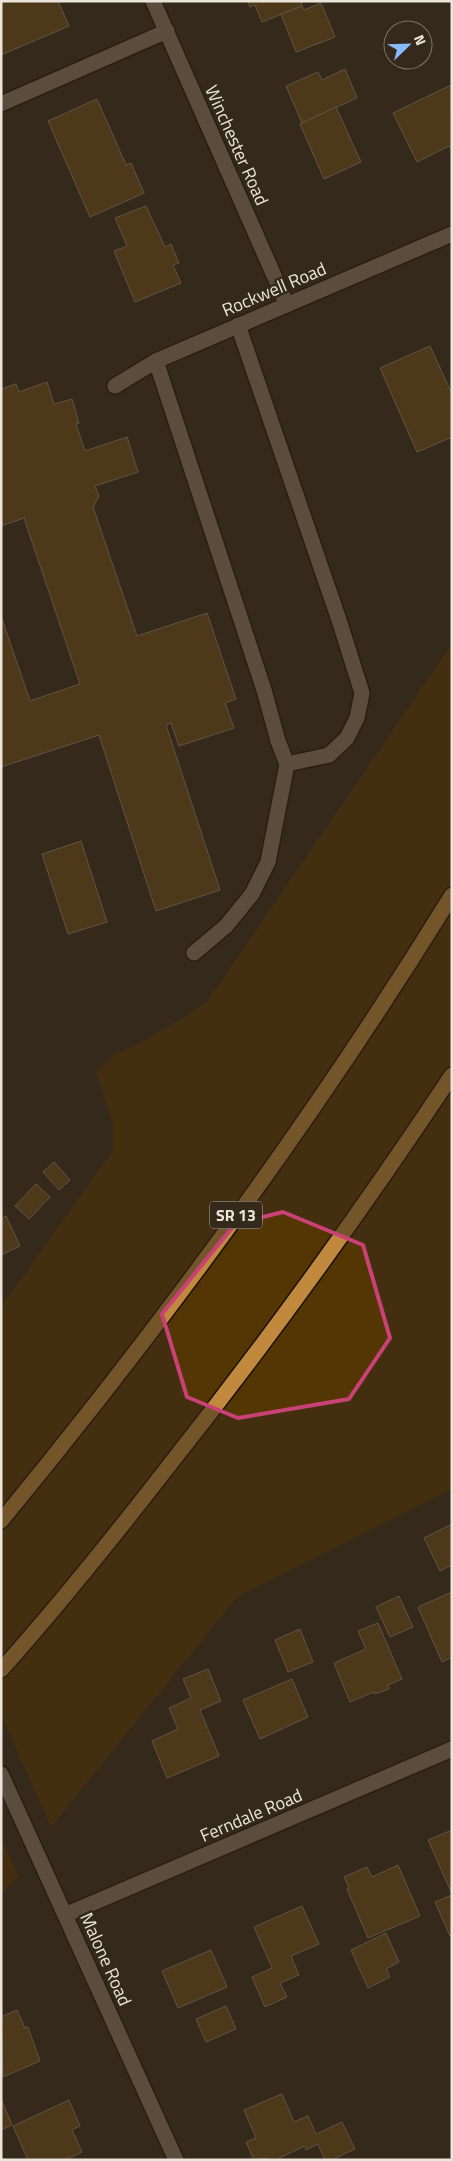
<svg xmlns="http://www.w3.org/2000/svg" width="453" height="2161" font-family="'Titillium Web',sans-serif">
<style>
.green{fill:#543504}
.building{fill:#6c4a1a;stroke:#938675}
.lines{fill:none;stroke-linecap:round;stroke-linejoin:round}
.minor-casing{stroke:#1c1105;stroke-width:18}
.highway-casing{stroke:#1c1105;stroke-width:18}
.minor{stroke:#877969;stroke-width:15}
.highway{stroke:#c0893d;stroke-width:15}
.marked{fill:none;stroke:#ca4175;stroke-width:4;stroke-linejoin:round}
.labels{text-anchor:middle;dominant-baseline:central;stroke-width:5;stroke-linejoin:round;paint-order:stroke}
.shield{fill:#34291b;stroke:#b5ada2;stroke-width:1}
.shield-label{font-size:16px;font-weight:bold;fill:#ece5dc}
.street-label{font-size:18px;fill:#ece5dc;stroke:#34291b}
</style>
<rect width="100%" height="100%" fill="#34291b"/>
<!-- green -->
<g class="green">
<path d="M452,644V1489L237,1597L51,1827L1,1715V1307L113,1150V1123L96,1072L113,1055L138,1044L173,1024L207,1002Z"/>
<path d="M1,1839L19,1877L1,1894Z"/>
</g>
<!-- building -->
<g class="building">
<path d="M1,1H58L69,26L1,55Z"/>
<path d="M248,1H304V2L301,3L302,6L262,22L255,5L250,7Z"/>
<path d="M321,3L335,37L296,52L281,14L302,6L304,10Z"/>
<path d="M345,69L357,98L302,123L286,86L318,72L322,80Z"/>
<path d="M451,85L452,151L449,146L417,162L393,113Z"/>
<path d="M97,99L126,165L131,163L144,193L90,217L48,121Z"/>
<path d="M336,107L361,162L324,179L300,124Z"/>
<path d="M146,206L165,247L171,244L179,263L173,265L181,283L135,302L114,251L127,246L115,218Z"/>
<path d="M430,346L452,394V437L417,452L380,368Z"/>
<path d="M47,382L54,404L72,399L79,423L76,424L85,451L127,437L138,472L95,486L99,496L93,507L137,636L207,613L236,699L225,703L234,728L179,746L171,723L166,725L220,890L156,911L99,735L1,767V616L30,701L80,684L24,518L1,526V389L16,384L19,392Z"/>
<path d="M81,841L107,922L68,934L42,854Z"/>
<path d="M54,1162L70,1180L59,1190L43,1172Z"/>
<path d="M36,1184L50,1197L29,1219L15,1206Z"/>
<path d="M6,1216L20,1246L1,1255V1219Z"/>
<path d="M452,1524V1565L440,1571L424,1538Z"/>
<path d="M452,1592V1657L442,1662L418,1607Z"/>
<path d="M399,1596L413,1627L390,1637L376,1607Z"/>
<path d="M378,1623L402,1679L388,1685L389,1689L375,1694L374,1692L350,1702L334,1663L366,1649L358,1631Z"/>
<path d="M300,1629L313,1662L288,1672L275,1640Z"/>
<path d="M208,1669L221,1701L200,1710L219,1756L167,1778L152,1741L178,1729L169,1708L191,1698L183,1679Z"/>
<path d="M292,1679L308,1717L260,1739L243,1700Z"/>
<path d="M452,1830V1894L428,1840Z"/>
<path d="M398,1865L420,1916L368,1938L347,1889L349,1888L344,1877L367,1867L372,1877Z"/>
<path d="M452,1895V1935L450,1936L435,1902Z"/>
<path d="M302,1906L319,1944L291,1956L299,1975L280,1983L287,1997L265,2007L252,1977L272,1968L254,1927Z"/>
<path d="M386,1933L399,1962L386,1969L390,1977L368,1988L351,1950Z"/>
<path d="M211,1950L227,1987L178,2008L162,1971Z"/>
<path d="M226,2006L236,2029L206,2042L196,2019Z"/>
<path d="M17,2010L25,2028L28,2027L40,2061L3,2077L1,2017Z"/>
<path d="M282,2094L294,2122L308,2116L316,2134L342,2122L355,2149L331,2160H325L318,2144L306,2150L305,2146L275,2160H267L266,2158L254,2160L246,2142L256,2138L244,2110Z"/>
<path d="M69,2100L80,2126L72,2130L82,2152L65,2160H28L13,2126Z"/>
<path d="M2,2101L12,2125L1,2130V2102Z"/>
</g>
<g class="lines">
<!-- minor casing -->
<g class="minor-casing">
<g id="minor">
<path d="M153,1L287,305"/>
<path d="M1,104L167,31"/>
<path d="M238,325L340,623L362,693L357,718L347,738L329,755L287,764"/>
<path d="M156,361L264,690L278,741L287,764L268,862L252,894L226,926L194,953"/>
<path d="M115,386L156,361L452,234"/>
<path d="M1,1774L176,2160"/>
<path d="M65,1915L452,1749"/>
</g>
</g>
<!-- highway casing -->
<g class="highway-casing">
<g id="highway">
<path d="M1,1521C164,1323 317,1114 452,895"/>
<path d="M1,1670C61,1603 116,1534 171,1463C270,1338 363,1209 452,1075"/>
</g>
</g>
<!-- minor -->
<use href="#minor" class="minor"/>
<!-- highway -->
<use href="#highway" class="highway"/>
</g>
<!-- marked area -->
<path d="M0 0H453V2161H0ZM283,1212L363,1245L390,1338L349,1399L238,1418L187,1397L162,1314L235,1224Z" fill="#34291b" fill-opacity=".55" fill-rule="evenodd"/>
<path class="marked" d="M283,1212L363,1245L390,1338L349,1399L238,1418L187,1397L162,1314L235,1224Z"/>
<g class="labels">
<!-- shield labels -->
<rect class="shield" x="210" y="1201.5" width="52" height="27" rx="4"/>
<g class="shield-label">
<text x="236" y="1215">SR 13</text>
</g>
<!-- street labels -->
<g class="street-label">
<text transform="translate(237 145) rotate(66)">Winchester Road</text>
<text transform="translate(274 289) rotate(-23)">Rockwell Road</text>
<text transform="translate(251 1815) rotate(-23)">Ferndale Road</text>
<text transform="translate(106 1959) rotate(66)">Malone Road</text>
</g>
</g>
<!-- border -->
<rect width="453" height="2161" fill="none" stroke="#ece5dc" stroke-width="5"/>
<!-- north arrow -->
<g transform="translate(408 45) rotate(67)"><circle r="24" fill="#34291b" stroke="#7e7468"/>
<path d="M0-4L9 19L0 12L-9 19Z" fill="#87bbfb"/>
<text y="-8" font-size="14" font-weight="bold" text-anchor="middle" fill="#ece5dc">N</text>
</g>
</svg>
